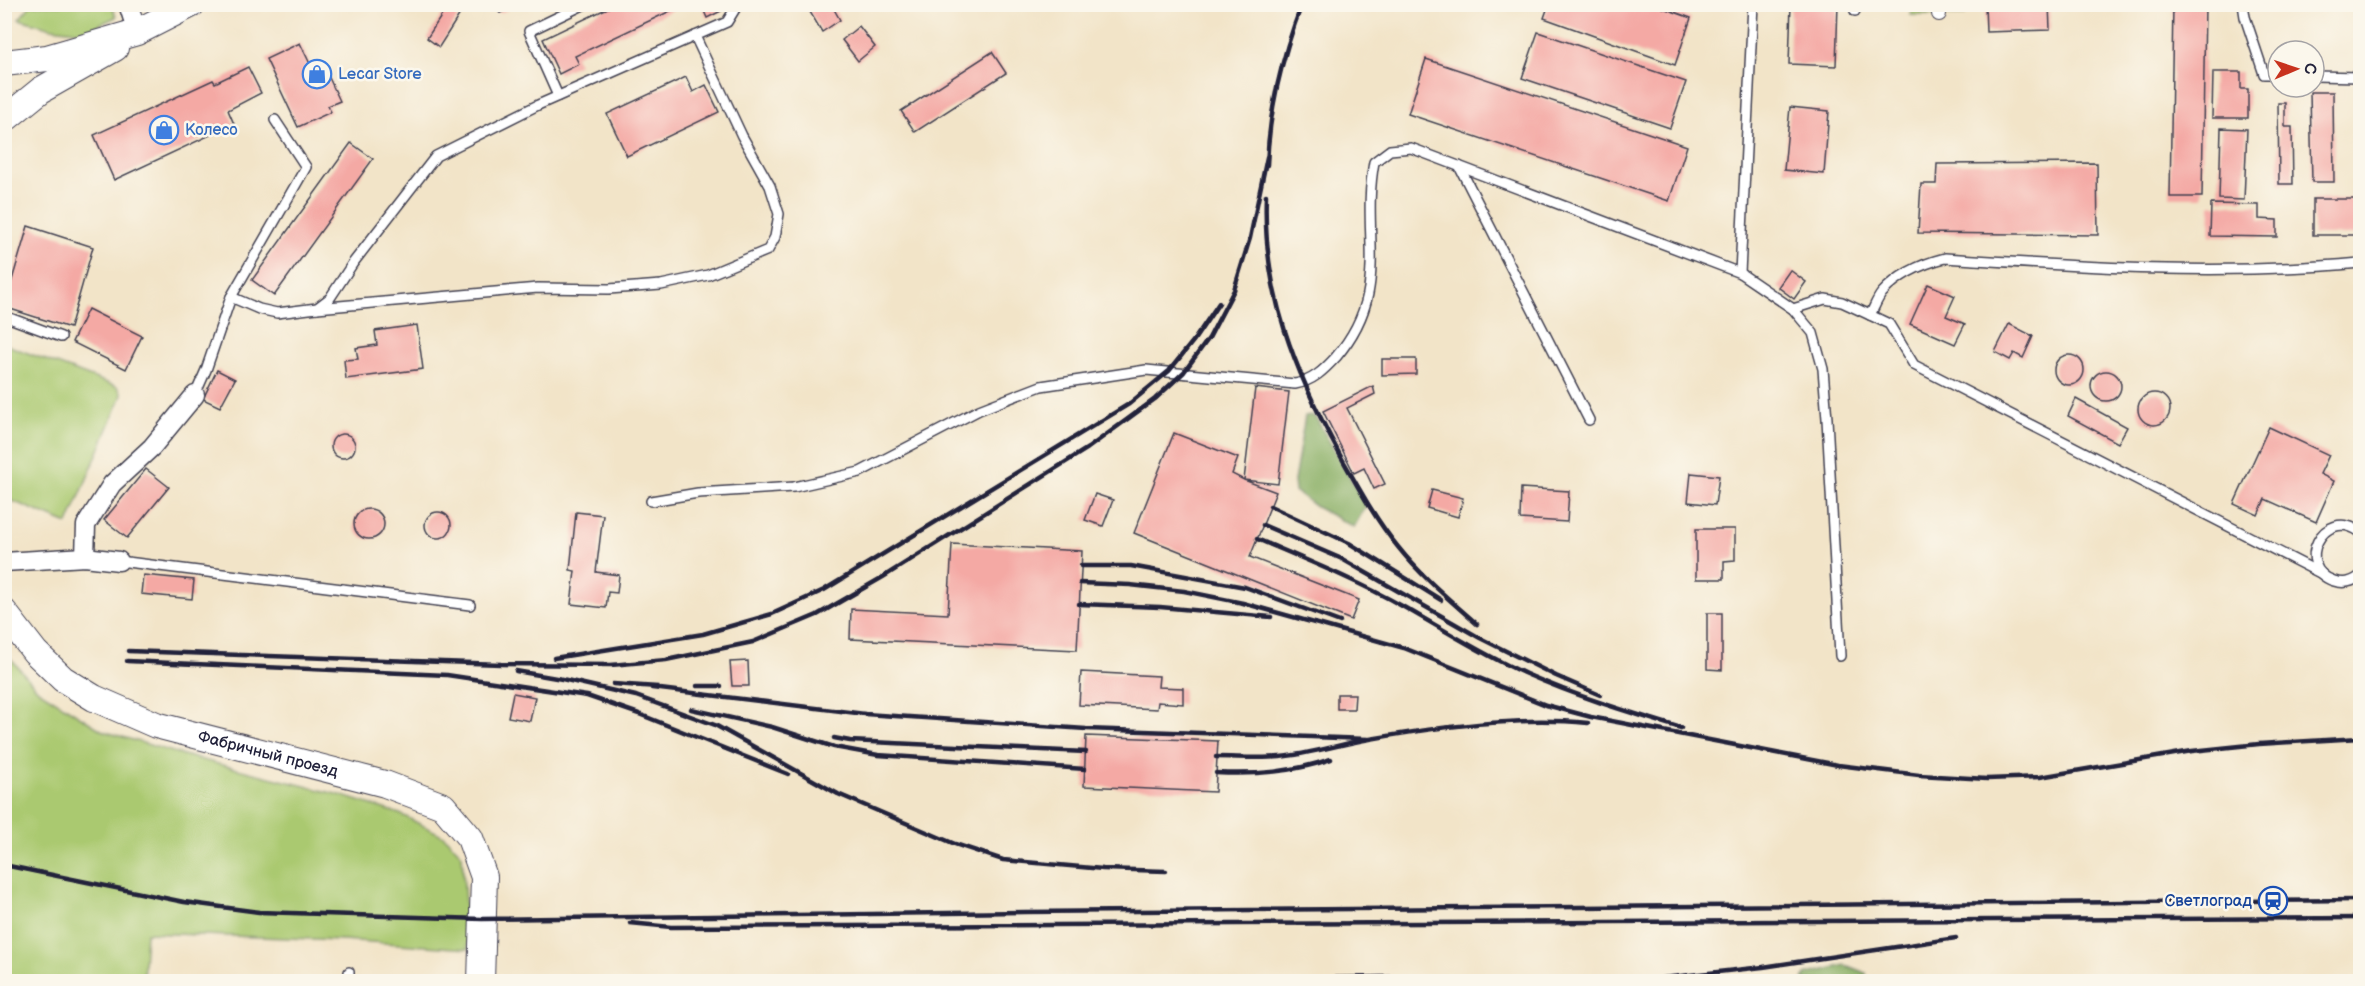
<svg xmlns="http://www.w3.org/2000/svg" width="2365" height="986" font-family="'Balsamiq Sans',sans-serif">
<style>
.green{fill:#aac970;stroke:#667656;stroke-width:1.5}
.forest{fill:#87ad62;stroke:#54684e;stroke-width:1.5}
.building{fill:#f4a9a4}
.lines{fill:none;stroke-linecap:round;stroke-linejoin:round}
.service-casing{stroke:#413f50;stroke-width:12}
.pedestrian-casing{stroke:#413f50;stroke-width:16}
.minor-casing{stroke:#413f50;stroke-width:21}
.secondary-casing{stroke:#413f50;stroke-width:28}
.service{stroke:#fff;stroke-width:9}
.pedestrian{stroke:#fff;stroke-width:14}
.minor{stroke:#fff;stroke-width:18}
.secondary{stroke:#fff;stroke-width:26}
.rail{stroke:#22223b;stroke-width:4.5}
.labels{text-anchor:middle;dominant-baseline:central;stroke-width:5;stroke-linejoin:round;paint-order:stroke}
.shop-label{font-size:16px;fill:#366cbe;stroke:#fbf7ec;text-anchor:start}
.street-label{font-size:16px;fill:#22223b;stroke:#fbf7ec}
.transit-label{font-size:16px;fill:#164399;stroke:#fbf7ec;text-anchor:end}
</style>
<rect width="100%" height="100%" fill="#fbf7ec"/>
<filter id="ink" filterUnits="userSpaceOnUse"><feTurbulence type="fractalNoise" baseFrequency=".0167" numOctaves="2"/><feDisplacementMap in="SourceGraphic" scale="12" xChannelSelector="R" yChannelSelector="G"/><feConvolveMatrix kernelMatrix="1 2 1 2 8 2 1 2 1" color-interpolation-filters="sRGB"/></filter>
<filter id="wash" filterUnits="userSpaceOnUse"><feTurbulence type="fractalNoise" baseFrequency=".008" numOctaves="4" result="noise"/><feDisplacementMap in="SourceGraphic" scale="24" xChannelSelector="R" yChannelSelector="G"/><feGaussianBlur stdDeviation="1.35" result="paint"/><feColorMatrix in="noise" values="0 0 0 0 0 0 0 0 0 0 0 0 0 0 0 0 0 1.4 0 .05"/><feComposite in="paint" operator="in"/></filter>
<g filter="url(#wash)">
<rect width="100%" height="100%" fill="#f2e4c8"/>
<!-- green -->
<g class="green">
<path d="M31,5H112L116,17L83,32L52,28L19,19Z"/>
<rect x="1911" y="5" width="54" height="10"/>
<path d="M4,344L118,387L122,395L68,524L5,498Z"/>
<path d="M4,651L38,690L103,731L183,755L340,795L400,814L444,836L462,855L468,949L343,940L146,933L143,981H5Z"/>
</g>
<!-- forest -->
<g class="forest">
<path d="M1311,415L1316,418L1366,506L1354,527L1316,507L1295,491L1294,481L1305,416Z"/>
<path d="M1845,965L1866,973V981H1803L1805,975Z"/>
</g>
<g id="blocks">
<!-- building -->
<g class="building">
<path d="M449,4L465,6L439,47L427,38Z"/>
<path d="M490,4H519L500,13Z"/>
<path d="M616,4H685L575,56L579,64L559,74L543,39Z"/>
<path d="M701,4H726L727,8L707,18Z"/>
<path d="M811,4H831L840,20L822,32L807,7Z"/>
<path d="M1549,4H1652L1691,18L1675,65L1544,18Z"/>
<path d="M1791,4H1838L1836,66L1789,64Z"/>
<path d="M1985,4H2049L2050,30L1986,32Z"/>
<path d="M2173,4H2205L2202,197H2170Z"/>
<path d="M859,26L875,47L858,61L842,40Z"/>
<path d="M1538,32L1686,82L1670,128L1522,78Z"/>
<path d="M300,43L313,70L323,65L340,101L328,106L331,112L298,127L266,59Z"/>
<path d="M992,52L1006,73L915,132L901,111Z"/>
<path d="M1426,59L1687,146L1669,201L1408,114Z"/>
<path d="M248,67L261,93L228,110L234,124L114,180L94,135L213,80L215,83Z"/>
<path d="M2213,72H2241V89H2248V118H2212Z"/>
<path d="M686,77L693,92L706,85L719,112L627,156L607,114Z"/>
<path d="M2310,92H2333L2334,182H2312Z"/>
<path d="M2278,103H2285V127H2292L2293,184H2279Z"/>
<path d="M1790,107L1829,111L1824,174L1784,170Z"/>
<path d="M2221,128L2247,129L2244,200L2219,199Z"/>
<path d="M351,143L373,159L274,296L252,280Z"/>
<path d="M2097,163L2098,235L1918,233L1921,184H1936L1937,164Z"/>
<rect x="2313" y="199" width="47" height="36"/>
<path d="M2211,204L2259,205V219L2277,220V237L2210,236Z"/>
<path d="M28,226L93,247L70,328L4,307Z"/>
<path d="M1790,270L1806,282L1794,299L1778,287Z"/>
<path d="M1928,284L1955,296L1946,316L1965,324L1955,344L1910,324Z"/>
<path d="M88,309L142,336L126,369L72,342Z"/>
<path d="M2009,324L2033,336L2023,358L2014,353L2010,360L1995,352Z"/>
<path d="M417,325L423,369L346,379L344,360L358,359L356,348L377,345L375,331Z"/>
<circle cx="2069" cy="370" r="15"/>
<path d="M1382,359H1416V374L1382,375Z"/>
<path d="M217,370L235,379L220,407L203,399Z"/>
<circle cx="2106" cy="386" r="15"/>
<path d="M1373,386L1375,394L1347,408L1385,484L1374,489L1364,468L1354,473L1323,411Z"/>
<path d="M1255,388L1289,392L1278,484L1244,480L1276,492L1250,557L1359,600L1351,620L1134,533L1174,433L1238,458L1232,474L1244,480Z"/>
<circle cx="2154" cy="409" r="16"/>
<path d="M2076,399L2127,427L2118,443L2068,416Z"/>
<path d="M2269,427L2329,455L2320,474L2334,481L2316,522L2265,499L2258,515L2234,504Z"/>
<circle cx="343" cy="446" r="12"/>
<path d="M146,469L169,487L127,538L104,520Z"/>
<path d="M1691,473L1719,476L1715,505L1688,502Z"/>
<path d="M1521,488L1569,491L1567,522L1520,519Z"/>
<path d="M1432,490L1463,498L1458,517L1427,508Z"/>
<path d="M1095,494L1113,500L1103,526L1085,520Z"/>
<circle cx="369" cy="524" r="15"/>
<circle cx="438" cy="525" r="13"/>
<path d="M576,512L603,515L596,572L619,575L617,593L608,592L606,608L571,604L575,571L570,570Z"/>
<path d="M1696,529H1735V560L1724,561V579H1696Z"/>
<path d="M952,544L1082,551L1077,650L850,639L851,609L948,614Z"/>
<path d="M143,575L194,580L192,599L141,594Z"/>
<path d="M1707,613H1722V670L1707,669Z"/>
<path d="M748,661L749,686H732L730,662Z"/>
<path d="M1081,672L1159,676L1158,687L1183,688V704L1158,702L1157,709L1079,705Z"/>
<path d="M513,693L535,697L530,721L508,717Z"/>
<path d="M1337,694H1355L1354,709H1337Z"/>
<path d="M1086,736L1218,741L1215,792L1084,786Z"/>
</g>
</g>
</g>
<g filter="url(#ink)">
<use href="#blocks" fill-opacity="0" stroke="#413f50" stroke-width="1.5"/>
<g class="lines">
<!-- service casing -->
<g class="service-casing">
<g id="service">
<path d="M1855,4V11"/>
<path d="M2243,4L2245,17L2264,74H2278"/>
<path d="M2314,76L2360,77"/>
<path d="M558,96L529,31L585,4"/>
<path d="M1459,166L1589,420"/>
<path d="M1740,273L1793,309L1813,333L1823,369L1827,419L1840,656"/>
<path d="M231,297L259,309L277,313L317,308L330,298L353,263L436,156L538,105L727,22L738,4"/>
<path d="M317,308L538,288L609,289L661,285L708,275L768,250L775,237L779,214L770,186L742,136L695,36"/>
<path d="M1793,309L1825,299L1842,302L1870,315C1874,308 1877,299 1882,293C1898,275 1921,264 1945,258C2082,267 2223,276 2360,263"/>
<path d="M1870,315L1889,324L1914,365L2322,574"/>
<path d="M4,316L61,337"/>
<path d="M195,395L206,370L231,297L306,167L275,120"/>
<path d="M651,501L698,493L794,487L860,472L979,410L1041,386L1146,370L1295,384C1313,381 1324,370 1336,357C1393,290 1360,237 1374,162L1390,150L1411,148L1740,273L1753,4"/>
<path d="M2360,532C2323,505 2293,568 2334,581C2343,584 2353,582 2360,576"/>
<path d="M119,561L470,605"/>
<path d="M349,982V972"/>
</g>
</g>
<!-- pedestrian casing -->
<g class="pedestrian-casing">
<path id="pedestrian" d="M1939,4V14"/>
</g>
<!-- minor casing -->
<g class="minor-casing">
<g id="minor">
<path d="M128,4L137,32"/>
<path d="M85,557L86,525L112,484L152,447L195,395"/>
<path d="M4,562L85,557L119,561"/>
</g>
</g>
<!-- secondary casing -->
<g class="secondary-casing">
<g id="secondary">
<path d="M4,63L47,58L137,32L192,4"/>
<path d="M4,120L41,90L115,48"/>
<path id="s1" d="M4,612L35,652L63,679L94,698L156,725L385,784L443,806L470,838L484,877L481,982"/>
</g>
</g>
<!-- service -->
<use href="#service" class="service"/>
<!-- pedestrian -->
<use href="#pedestrian" class="pedestrian"/>
<!-- minor -->
<use href="#minor" class="minor"/>
<!-- secondary -->
<use href="#secondary" class="secondary"/>
<!-- rail -->
<g class="rail">
<path d="M1267,165C1269,110 1282,56 1302,4"/>
<path d="M1266,195C1262,291 1295,372 1340,455C1358,487 1375,519 1398,547C1421,576 1450,600 1477,624"/>
<path d="M1270,506L1349,543L1441,600"/>
<path d="M1263,525L1342,559L1480,638L1556,676L1600,695"/>
<path d="M1257,539C1306,560 1356,580 1402,606C1443,629 1483,655 1526,674C1576,696 1628,712 1681,728"/>
<path d="M1081,566H1131L1245,587L1340,622"/>
<path d="M1080,583L1130,585L1184,591L1243,603L1404,648L1546,705L1591,717L1838,765L1919,775L1987,779L2040,777L2192,751L2259,744L2360,738"/>
<path d="M1079,604L1160,607L1271,617"/>
<path d="M128,651L501,664L611,665L666,660L753,642L817,615L883,577L1088,448L1155,399L1184,372L1209,338L1234,290L1250,238L1267,157"/>
<path d="M554,658L703,634L772,614L824,590L1129,404L1169,371L1194,340L1219,303"/>
<path d="M127,661L447,675L587,696L639,714L788,774"/>
<path d="M516,671L562,679L636,696L715,725L838,794L955,844L1003,860L1103,869L1166,871"/>
<path d="M613,684L658,687"/>
<path d="M697,686H721"/>
<path d="M652,688L865,714L1086,729L1368,739"/>
<path d="M691,709L772,727L834,747L878,755L1085,769"/>
<path d="M834,738L850,741L1086,752"/>
<path d="M1216,757C1237,757 1259,759 1280,757C1311,754 1340,744 1370,739C1439,727 1518,716 1588,723"/>
<path d="M1216,773C1257,775 1293,772 1331,759"/>
<path d="M4,865L184,902L259,912L482,919L1024,912L2360,900"/>
<path d="M630,923L671,927L2360,918"/>
<path d="M1037,982L1390,977L1467,982"/>
<path d="M1627,982L1763,967L1956,938"/>
</g>
</g>
</g>
<!-- icons -->
<defs>
<g id="shop-ring" transform="scale(1.5)"><circle r="9.5" fill="#fbf7ec" stroke="#3f7fe0" stroke-width="1.5"/><path d="M-5-2.5h2.3a2.7 3.5 0 0 1 5.4 0H5L5.5 6h-11ZM-1.5-2.5h3a1.5 2.3 0 0 0-3 0Z" fill="#3f7fe0"/></g>
<g id="station-ring" transform="scale(1.5)"><circle r="9.5" fill="#fbf7ec" stroke="#1a4fb4" stroke-width="1.5"/><path d="M-3-6H3Q5-6 5-4V2Q5 4 3 4L4.5 6H3L1.5 4h-3L-3 6H-4.5L-3 4Q-5 4-5 2V-4Q-5-6-3-6ZM-3.5-4v3h7v-3ZM-3.5 1v1.5H-2V1ZM2 1v1.5H3.5V1Z" fill="#1a4fb4"/></g>
</defs>
<g fill-rule="evenodd">
<use href="#shop-ring" x="317" y="74"/>
<use href="#shop-ring" x="164" y="130"/>
<use href="#station-ring" x="2273" y="901"/>
</g>
<g class="labels">
<!-- shop labels -->
<g class="shop-label">
<text x="338" y="74">Lecar Store</text>
<text x="185" y="130">Колесо</text>
</g>
<!-- street labels -->
<g class="street-label">
<text stroke="none"><textPath href="#s1" startOffset="309">Фабричный проезд</textPath></text>
</g>
<!-- transit labels -->
<g class="transit-label">
<text x="2252" y="901">Светлоград</text>
</g>
</g>
<!-- margin -->
<rect width="2365" height="986" fill="none" stroke="#fbf7ec" stroke-width="24"/>
<!-- north arrow -->
<g transform="translate(2296 69) rotate(88)"><circle r="28" fill="#fbf7ec" stroke="#a4a2a5" stroke-width="1.5"/>
<path d="M0-4.5L10 22L0 15L-10 22Z" fill="#c8321e"/>
<text y="-9" font-size="16" font-weight="bold" text-anchor="middle" fill="#22223b">С</text>
</g>
</svg>
